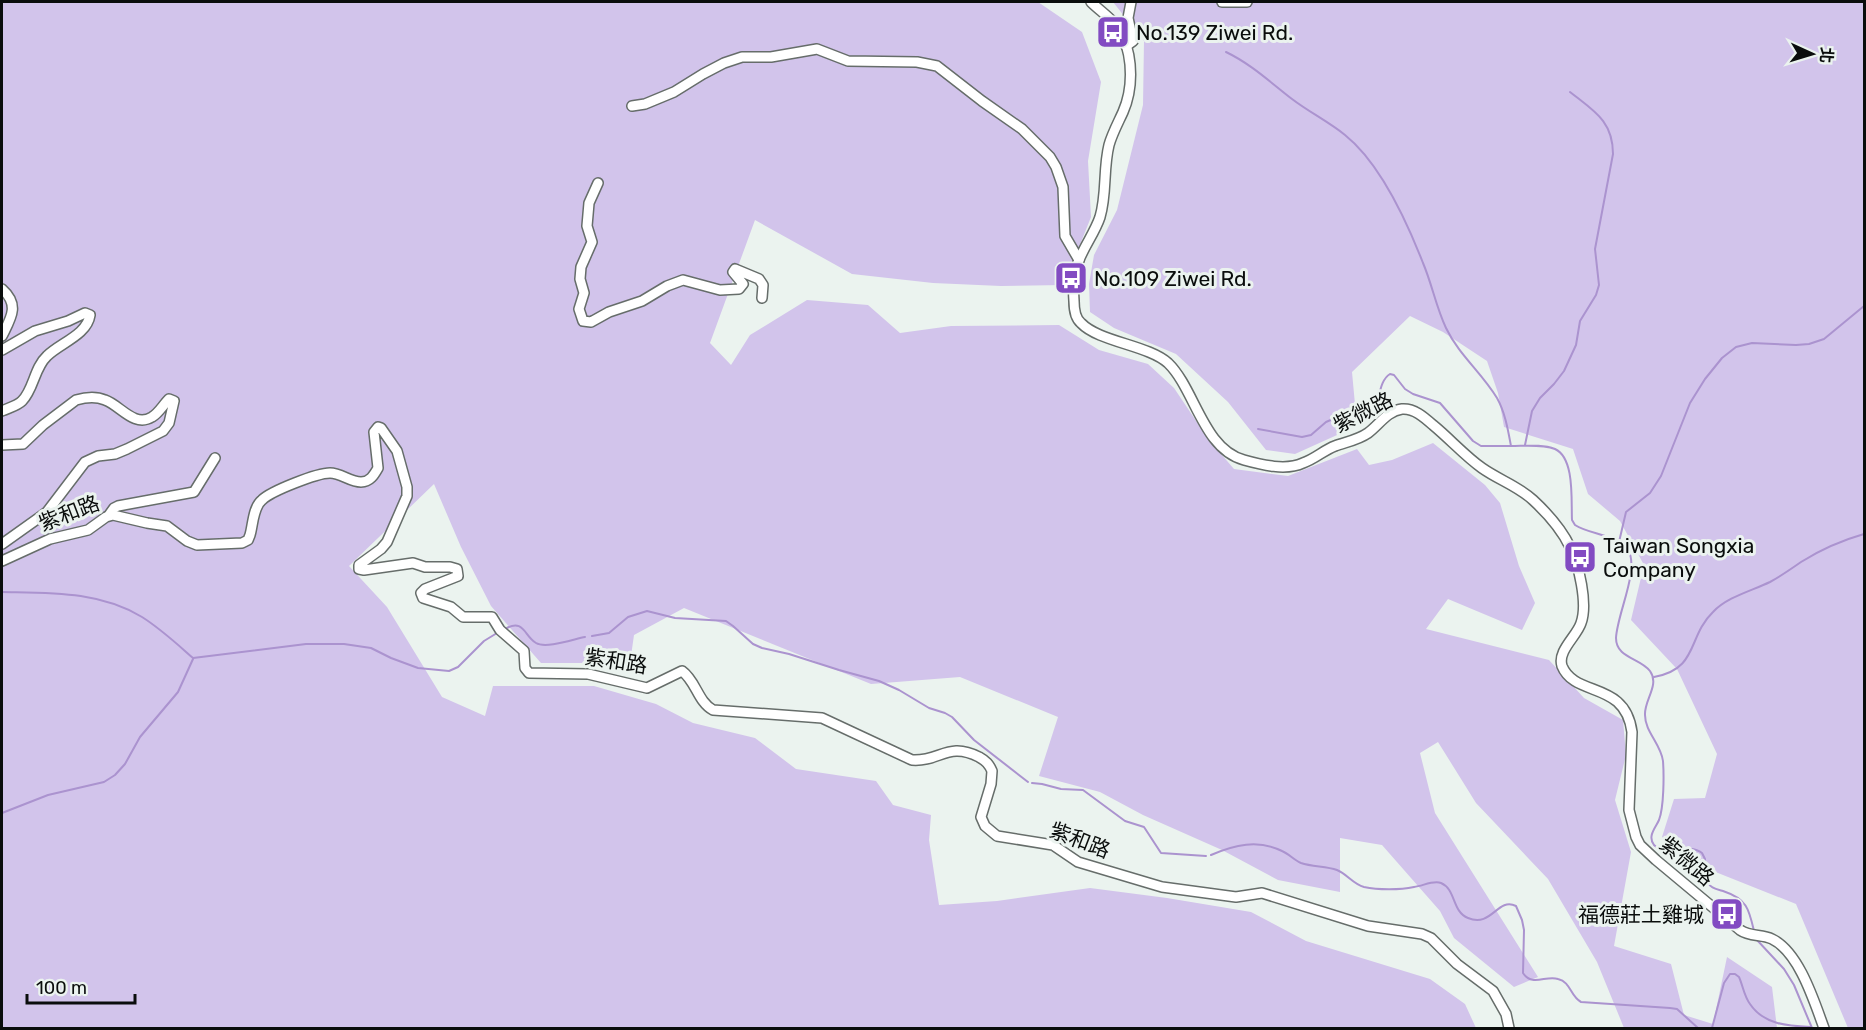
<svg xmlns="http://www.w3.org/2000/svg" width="1866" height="1030" font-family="Rubik,'Noto Sans TC',sans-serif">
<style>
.green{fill:#d2c4eb}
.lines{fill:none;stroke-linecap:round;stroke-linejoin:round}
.stream{stroke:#ab93cf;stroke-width:2}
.minor-casing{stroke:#666d6a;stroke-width:12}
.minor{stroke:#fff;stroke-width:9}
.labels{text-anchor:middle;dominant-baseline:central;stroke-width:6;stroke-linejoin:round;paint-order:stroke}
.poi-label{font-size:21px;fill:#0a0d0c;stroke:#ebf3ef;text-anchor:start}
.street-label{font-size:21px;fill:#0a0d0c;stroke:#ebf3ef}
</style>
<rect width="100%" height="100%" fill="#ebf3ef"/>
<!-- green -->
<g class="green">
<path d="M2,2H1038L1082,32L1101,82L1088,161L1091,217L1064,285L1001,286L933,283L852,274L755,220L710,343L731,365L750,335L807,300L868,305L900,333L951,326L1059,325L1099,350L1148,364L1174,388L1209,440L1234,469L1288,476L1357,449L1369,465L1392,460L1433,443L1485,485L1500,503L1519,566L1535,603L1522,630L1448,599L1426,629L1549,660L1584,698L1623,720L1626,755L1615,800L1631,852L1614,946L1671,964L1684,1015L1713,1024L1727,957L1772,987L1777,1028H1624L1597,962L1548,879L1476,803L1438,742L1420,753L1435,813L1538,977L1514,987L1454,938L1440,911L1382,845L1340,838V892L1278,880L1222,850L1143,815L1100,792L1039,776L1058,717L960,677L871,684L684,608L634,635L630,663H541L491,606L461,547L434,484L349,566L387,607L442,697L485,716L493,686H594L656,704L693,723L755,738L796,769L876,781L893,805L931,815L929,840L939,905L997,901L1090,888L1167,898L1251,912L1306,941L1430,979L1465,1004L1476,1028H2Z"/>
<path d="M1113,2H1864V1028H1848L1796,904L1703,867L1662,837L1674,799L1705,798L1717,754L1677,669L1631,620L1644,565L1620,521L1588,494L1573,449L1504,427L1498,393L1487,361L1443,332L1410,316L1352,372L1357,426L1295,454L1266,450L1228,402L1176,354L1114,328L1090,312L1089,284L1094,255L1117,210L1143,105L1144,41Z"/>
</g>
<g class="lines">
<!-- stream -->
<g class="stream">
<path d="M1226,52C1251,64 1270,82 1292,99C1309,112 1329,122 1345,135C1380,163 1407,222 1423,263C1432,284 1436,307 1446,328C1459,355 1482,373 1497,398C1505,412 1508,430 1511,446C1525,446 1542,444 1555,449C1575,458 1571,501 1572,520L1575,525C1590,535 1617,534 1628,550C1640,569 1617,614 1616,638C1616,658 1640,658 1650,671C1660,685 1644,700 1645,715C1645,732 1661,744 1663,761C1664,775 1664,807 1659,820C1656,827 1647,836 1654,845C1663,854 1689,843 1702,853L1705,859L1706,881C1710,888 1716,889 1723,891C1747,899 1749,909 1754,931"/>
<path d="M1258,429L1302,437L1311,435L1326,422L1333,419L1368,417C1382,407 1376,383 1390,374L1394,375L1405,389L1413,394L1440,403L1473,441L1481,446H1511"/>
<path d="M1525,445L1532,411L1540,398L1554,384L1564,371L1576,345L1580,321L1596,295L1599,285L1595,249L1613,154C1613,121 1594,111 1570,92"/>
<path d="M1619,542L1626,512L1650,493L1661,476L1690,403L1705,379L1722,358L1736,347L1752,343L1796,345L1809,344L1824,339L1864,306"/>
<path d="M2,592C50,593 99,591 142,617C161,629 177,644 193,658L306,644H344L371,648L391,658L418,668L449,671L458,667L484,641L497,633"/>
<path d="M505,629C524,618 524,636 536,643C546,649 574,639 585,637"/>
<path d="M592,636L609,633L628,617L647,611L675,618L726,621L733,626L753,644L762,648L789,654L839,670L879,681L899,690L929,708L945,713L952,717L974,740L1028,782"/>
<path d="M1654,677C1699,669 1687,637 1713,612C1727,597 1751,591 1770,582C1781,576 1791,569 1801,562C1820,550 1843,540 1864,534"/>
<path d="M1032,783L1042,784L1061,789L1083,790L1125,821L1144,827L1161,853L1206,856"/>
<path d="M2,813L48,795L104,782L115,775L125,764L140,737L178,692L193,659"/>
<path d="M1211,855C1234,845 1258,839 1282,851C1289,854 1294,860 1301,863C1313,867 1326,866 1337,870C1347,874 1353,884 1364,887C1378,890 1400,890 1414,887C1423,886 1433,880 1441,883C1456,889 1452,912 1468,918C1492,928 1497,897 1516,906L1522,920L1524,930L1523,973C1532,987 1546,975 1558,979C1571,982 1570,996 1581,1002L1670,1008L1677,1009L1698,1028"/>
<path d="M1757,940L1784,969L1794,985L1812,1028"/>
<path d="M1712,1028L1724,983L1730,974H1735L1739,977C1743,986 1744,996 1750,1004C1764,1025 1789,1026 1811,1027"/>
</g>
<!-- minor casing -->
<g class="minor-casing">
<g id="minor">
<path d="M1091,2C1101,12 1117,22 1123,36C1133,60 1133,89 1123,112C1118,123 1112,134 1109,145C1103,169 1107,194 1100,217C1095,232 1085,245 1079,260C1073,273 1073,287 1074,301C1074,309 1075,318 1081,323C1099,342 1148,345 1168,363C1195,389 1203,449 1244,460C1262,465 1286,471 1303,463C1315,459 1324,450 1335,446C1346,442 1358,440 1368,433C1379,425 1387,411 1402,409C1414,408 1424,417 1433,425C1450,439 1465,456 1482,468C1499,480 1518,486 1533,500C1547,513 1562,530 1570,547C1579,565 1588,604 1581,623C1577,636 1557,651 1562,666C1575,698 1625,680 1632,732L1629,810L1636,837L1640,845L1656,860L1740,930C1750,937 1762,934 1772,939C1799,952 1814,1001 1824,1028"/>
<path d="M1222,2H1247"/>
<path d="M1126,46L1133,41L1128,18L1131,2"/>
<path d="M632,106L645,104L674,92L703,74L724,63L742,57H771L817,49L848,61L917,62L937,66L982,101L1022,129L1050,157L1056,167L1063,187L1065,236L1079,260"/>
<path d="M598,183L589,203L587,226L592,242L581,267L580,279L584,293L579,309L583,321L591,322L609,312L642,301L667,286L683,280L720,290L739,289L743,284L733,272L735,269L759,279L763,285L762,298"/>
<path d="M2,289C20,305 11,318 2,336"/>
<path d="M2,350L35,331L68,321L85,313L90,315C87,335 60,343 47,356C34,368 34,389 22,401C17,406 8,408 2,411"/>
<path d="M2,445L23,444L43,425L76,400C86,397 96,396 105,400C120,405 134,428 152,417C159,413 163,405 169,399L174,401L169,423L163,431L127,449L115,454L98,456L85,462L47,512L2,544"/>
<path d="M109,515L114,508L118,506L194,492L215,458"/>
<path d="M2,561L50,539L88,530L106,517L113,515L147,523L167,526L187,541L197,545L242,543L248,540L250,535C253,525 253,507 262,500C271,491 317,473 330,473C341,473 350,482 361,482C370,482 374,475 378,468L374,432L378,427L381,428L397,451L407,487V496L387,542L381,549L359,565V569L364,570L413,563L425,567H450L457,569L458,576L425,589L421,593L423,598L451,607L463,617H492L500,630L524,651L525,668L529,673L588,674L647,688L682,671C696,681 698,702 713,710L822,718L912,760C940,762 948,741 979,757C986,761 989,764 992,771L991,784L981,817L985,826L997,836L1053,845L1078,862L1162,887L1236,897L1262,893L1368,926L1422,934L1431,938L1457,964L1493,991L1506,1014L1509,1028"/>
</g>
</g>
<!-- minor -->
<use href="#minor" class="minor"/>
</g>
<!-- icons -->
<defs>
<g id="bus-square" transform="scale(1.725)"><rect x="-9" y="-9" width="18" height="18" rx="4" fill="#824bc2" stroke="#ebf3ef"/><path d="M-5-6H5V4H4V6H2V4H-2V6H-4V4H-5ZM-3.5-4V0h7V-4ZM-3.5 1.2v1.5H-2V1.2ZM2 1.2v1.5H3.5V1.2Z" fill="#fff"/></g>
</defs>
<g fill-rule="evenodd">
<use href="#bus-square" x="1113" y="32"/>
<use href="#bus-square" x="1071" y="278"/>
<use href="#bus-square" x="1580" y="557"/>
<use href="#bus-square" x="1727" y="914"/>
</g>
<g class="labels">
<!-- poi labels -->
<g class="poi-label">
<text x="1136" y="32">No.139 Ziwei Rd.</text>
<text x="1094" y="278">No.109 Ziwei Rd.</text>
<text x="1603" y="545">Taiwan Songxia<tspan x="1603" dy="24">Company</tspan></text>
<text x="1704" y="914" text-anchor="end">福德莊土雞城</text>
</g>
<!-- street labels -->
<g class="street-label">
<text transform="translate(1363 412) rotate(-27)">紫微路</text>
<text transform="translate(69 513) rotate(-21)">紫和路</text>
<text transform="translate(616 661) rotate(9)">紫和路</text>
<text transform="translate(1080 840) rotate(21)">紫和路</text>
<text transform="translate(1687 861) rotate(40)">紫微路</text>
</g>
</g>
<!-- border -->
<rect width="1866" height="1030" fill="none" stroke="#0a0d0c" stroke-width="6"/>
<!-- north arrow -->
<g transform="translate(1812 54) rotate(94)" stroke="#ebf3ef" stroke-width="4.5" paint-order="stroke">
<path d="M0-4.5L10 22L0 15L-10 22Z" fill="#0a0d0c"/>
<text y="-9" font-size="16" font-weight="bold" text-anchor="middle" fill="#0a0d0c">北</text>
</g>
<!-- scale -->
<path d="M27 994v9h108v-9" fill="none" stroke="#0a0d0c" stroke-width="3"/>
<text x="36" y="994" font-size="18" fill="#0a0d0c" stroke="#ebf3ef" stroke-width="4.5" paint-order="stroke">100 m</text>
</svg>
